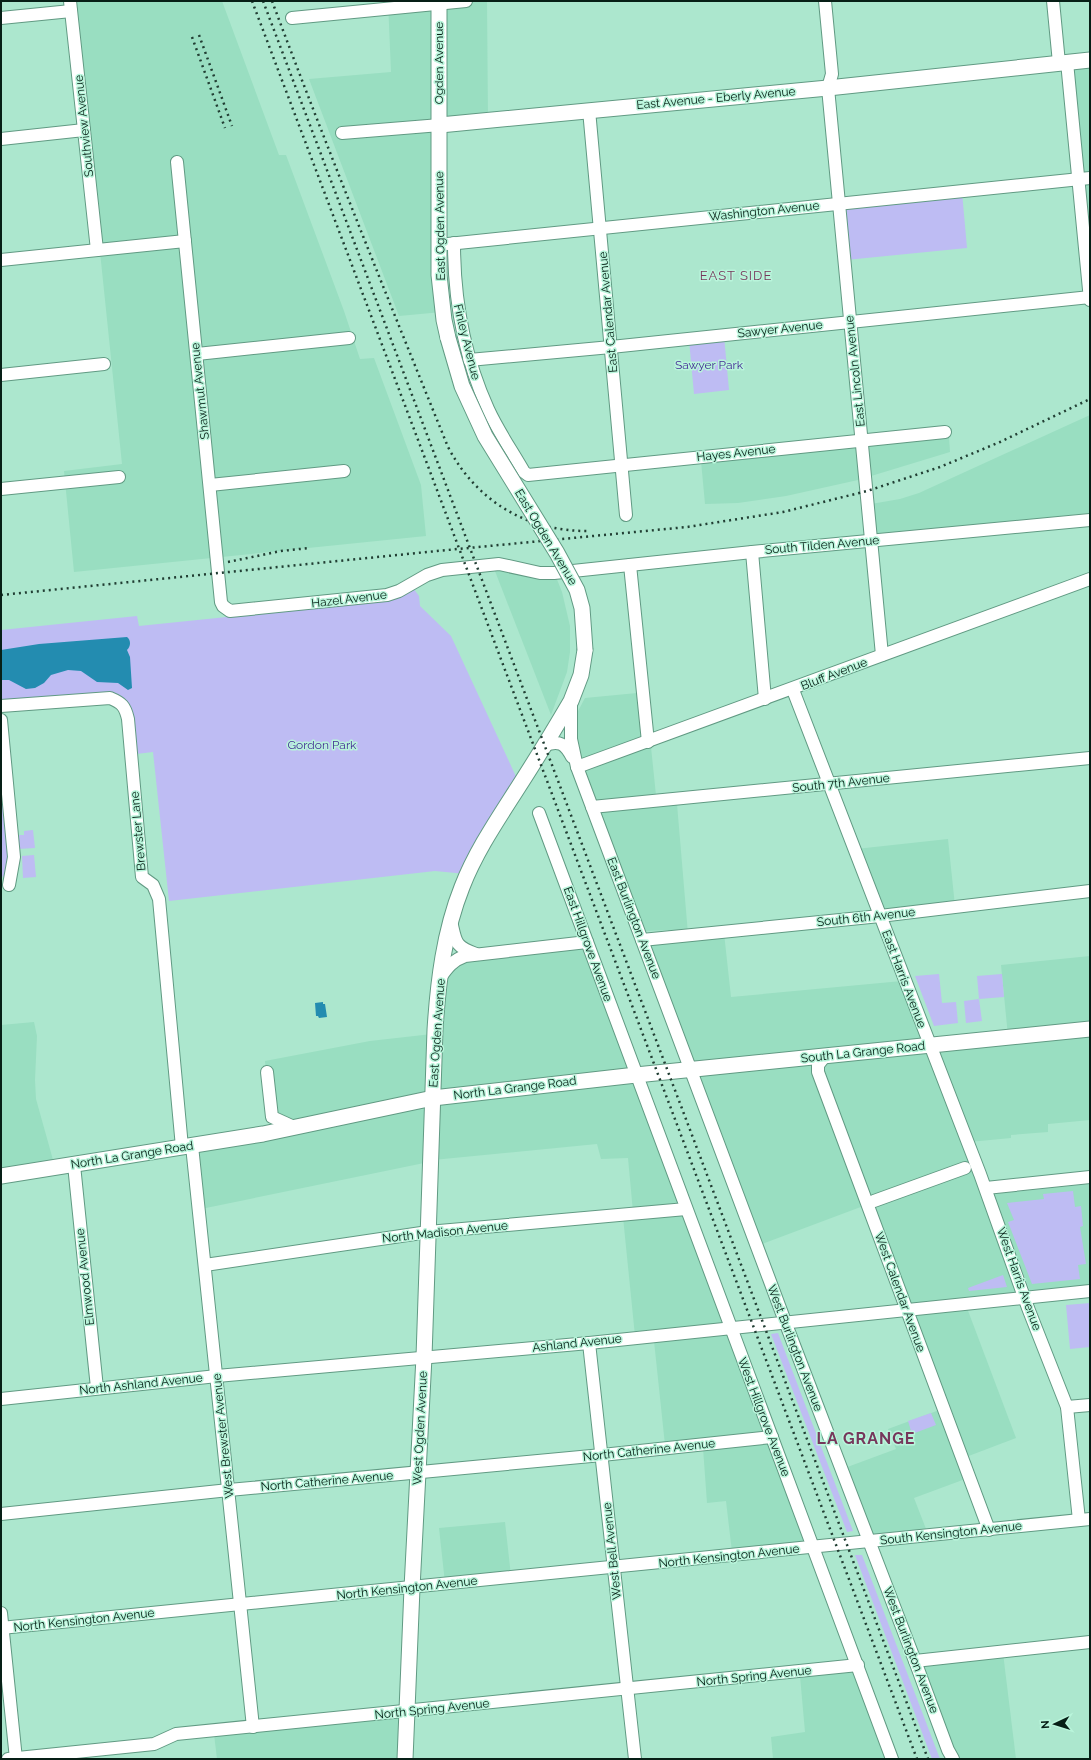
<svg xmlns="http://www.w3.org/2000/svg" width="1091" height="1760" font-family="Raleway,sans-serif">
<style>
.built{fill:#99dec1}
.green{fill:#bebcf3}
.water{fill:#238cb0}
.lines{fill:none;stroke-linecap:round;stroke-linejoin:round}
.minor-casing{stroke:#619a83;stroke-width:14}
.major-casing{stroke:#619a83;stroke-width:17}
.minor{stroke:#fff;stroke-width:12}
.major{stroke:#fff;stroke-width:15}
.rail{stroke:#213e33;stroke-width:2.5;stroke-dasharray:2 4;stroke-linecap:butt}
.major-bridge-casing{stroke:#619a83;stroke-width:17;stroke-linecap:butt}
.major-bridge{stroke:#fff;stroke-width:15}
.labels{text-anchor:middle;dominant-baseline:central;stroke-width:3;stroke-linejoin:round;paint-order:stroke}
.street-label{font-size:12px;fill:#071f16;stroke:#b9f5db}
.park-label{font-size:12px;fill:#442c95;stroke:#b9f5db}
.neighbourhood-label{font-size:13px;letter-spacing:1px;fill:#76375b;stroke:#b9f5db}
.district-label{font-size:16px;font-weight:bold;letter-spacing:1px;fill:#76375b;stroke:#b9f5db}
</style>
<rect width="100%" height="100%" fill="#ace7ce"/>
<!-- built -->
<g class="built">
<path d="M74,1H222L279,155H286L344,311L360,359L374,358L421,485L426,536L74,572L64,471L122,464Z"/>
<path d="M388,1H487L488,120L440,125L442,312L399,316L309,79L391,72Z"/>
<path d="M1090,57V277L1069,59Z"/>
<path d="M1090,415V513L875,535L871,504L900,499L919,493Z"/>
<path d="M949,437L950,452L858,480L786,496L738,503L705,504L701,461Z"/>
<path d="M493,566L556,577L562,592L570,626V652L567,672L551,715Z"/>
<path d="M637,693L641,737L651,747L657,805L677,804L688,934L669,936L668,930L646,931L579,758L574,727L577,713L585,698Z"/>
<path d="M948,839L955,906L882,913L856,849Z"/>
<path d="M724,933L731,997L902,981L926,1042L693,1066L645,941Z"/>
<path d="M586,943L633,1073L436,1095L442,977L465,956Z"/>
<path d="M1090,956V1027L1008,1036L1001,965Z"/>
<path d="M34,1022L37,1036L35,1080L36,1099L55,1167L1,1175V1025Z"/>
<path d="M1090,1031V1120L1048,1124V1132L1011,1135V1138L969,1142L932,1047Z"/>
<path d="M432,1034L431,1096L271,1127L265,1061L370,1041Z"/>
<path d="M928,1048L1024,1297L908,1307L818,1065Z"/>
<path d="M812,1060L866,1205L759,1245L695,1072Z"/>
<path d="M634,1077L680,1208L633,1212L628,1158L601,1159L597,1144L433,1160L437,1098Z"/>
<path d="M431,1100L429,1162L201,1209L195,1147Z"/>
<path d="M1090,1184V1285L1030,1291L993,1194Z"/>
<path d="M684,1211L727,1326L635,1336L623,1217Z"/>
<path d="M967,1308L1016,1438L966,1457L910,1311Z"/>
<path d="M728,1333L766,1433L665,1445L654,1341Z"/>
<path d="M942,1409L968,1478L914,1498L928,1534L870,1540L842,1469L896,1449L888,1429Z"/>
<path d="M767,1442L806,1544L732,1552L726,1501L707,1503L703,1448Z"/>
<path d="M505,1522L511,1576L445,1583L439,1528Z"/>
<path d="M1003,1653L1016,1759H955L917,1662Z"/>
<path d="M854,1670L887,1759H773L771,1737L805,1732L800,1676Z"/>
<path d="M404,1714L403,1759H217L214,1734Z"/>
</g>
<!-- green -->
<g class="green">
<path d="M962,192L967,248L846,260L840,204Z"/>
<path d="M724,336L729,390L694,394L689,340Z"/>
<path d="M413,588L419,596L420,606L451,636L519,783L466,874L435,871L169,901L153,752L136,754L126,702L1,703V630L137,616L139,626L372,602Z"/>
<path d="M1,771L10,855L4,879L1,874Z"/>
<path d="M33,830L35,848L18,849L17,835H24V831Z"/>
<path d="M34,855L36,877L23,878L22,856Z"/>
<path d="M939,974L942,1003L956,1002L958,1023L934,1026L915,976Z"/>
<path d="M1002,974L1004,997L979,999L982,1021L966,1023L964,1001L979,999L977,976Z"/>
<path d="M1073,1191L1075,1207L1081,1206L1083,1226L1080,1227L1086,1264L1078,1265L1080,1279L1032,1284L1008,1222L1014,1220L1007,1203L1044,1199L1043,1194Z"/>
<path d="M1003,1275L1007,1287L969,1291L968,1288Z"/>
<path d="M1090,1303V1347L1070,1349L1066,1305Z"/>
<path d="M778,1333L853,1531L847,1532L771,1334Z"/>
<path d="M931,1413L936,1425L912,1434L908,1421Z"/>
<path d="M855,1555H862L940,1759H932Z"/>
</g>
<!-- water -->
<g class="water">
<path d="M127,637C131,640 131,646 127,650L130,657L132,688L128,690L118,683L97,682L81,671L68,670L51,675L44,683L35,688L26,689L9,680H1V650L39,644Z"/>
<path d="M323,1002V1004H325L327,1017L319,1018L318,1016H316L315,1003Z"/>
</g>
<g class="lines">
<!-- minor casing -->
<g class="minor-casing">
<g id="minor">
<path d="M70,1L97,250"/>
<path d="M825,1L832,74L828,88L882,655"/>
<path d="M1053,1L1059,63"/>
<path d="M1,18L71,11"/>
<path d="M292,18L466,1"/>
<path d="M1067,62L1090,300"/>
<path d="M589,110L626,515"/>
<path d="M342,133L440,125"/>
<path d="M1,139L84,130"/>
<path d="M177,162L221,602L223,606L230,611L387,595L399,591L427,575L442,570L499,564L540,573H554L752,552L1090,520"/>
<path d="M454,243C454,300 464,356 488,409C498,431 512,451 524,472L528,475L945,432"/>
<path d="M448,244L1090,178"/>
<path d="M1,260L185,241"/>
<path d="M197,354L349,338"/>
<path d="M469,360L611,347L1090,297"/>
<path d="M1,375L104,364"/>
<path d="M210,485L344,471"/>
<path d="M1,489L119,477"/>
<path d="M752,552L765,699"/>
<path d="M630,565L648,742"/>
<path d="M793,690L980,1174L1028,1308L1067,1407L1079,1520"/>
<path d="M571,702V739L577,767L789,1332L915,1661L948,1750L953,1759"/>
<path d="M1,706L110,698C122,703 125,706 128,719L142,877L153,885L159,899L182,1147"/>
<path d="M1,720L14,857L9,885"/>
<path d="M545,745C560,740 565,744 572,757"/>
<path d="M577,767L1090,579"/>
<path d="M592,807L1090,758"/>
<path d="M539,813L892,1759"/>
<path d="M451,921C456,942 454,946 476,954"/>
<path d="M642,940L880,916L1090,891"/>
<path d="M440,978C447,968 453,960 465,956L587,942"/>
<path d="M825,1056L818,1065V1072L989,1530"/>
<path d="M267,1072L272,1117L294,1127"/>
<path d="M192,1146L253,1727"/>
<path d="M74,1165L97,1388"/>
<path d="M986,1188L1090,1177"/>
<path d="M874,1201L965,1168"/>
<path d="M205,1265L428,1232L686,1209"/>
<path d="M589,1343L635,1759"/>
<path d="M1,1399L217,1376L589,1343L1090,1291"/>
<path d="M1067,1407L1090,1405"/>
<path d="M1,1514L229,1490L602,1455L772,1437"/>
<path d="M1,1613L16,1759"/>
<path d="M1,1628L1090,1519"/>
<path d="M915,1661L1090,1642"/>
<path d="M8,1759L154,1744L176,1734L858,1665"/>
</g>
</g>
<!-- major casing -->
<g class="major-casing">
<g id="major">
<path d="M439,1V275L444,320L448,338"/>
<path d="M440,125L828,88L1090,60"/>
<path d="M1,1176L263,1134L433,1098L636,1075L1090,1029"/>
<path d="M405,1759L412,1588L424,1357L435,1030C438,982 444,932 462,887C476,851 498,819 519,786C537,758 554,730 571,701L581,675L585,650"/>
</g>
</g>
<!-- minor -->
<use href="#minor" class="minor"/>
<!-- major -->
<use href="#major" class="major"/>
<!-- rail -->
<g class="rail">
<path d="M252,1L917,1759"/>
<path d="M263,1L928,1759"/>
<path d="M272,1C328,151 388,299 448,447C477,502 528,532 590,531"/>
<path d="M199,35L232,126"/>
<path d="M192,37L225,128"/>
<path d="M228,562L281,551L309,548"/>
<path d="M1,595L437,551L687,527L783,512L867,491L940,467L1000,442L1090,399"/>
</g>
<!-- major-bridge casing -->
<g class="major-bridge-casing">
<path id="major-bridge" d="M448,338L462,386L485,436L557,553L577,590L582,608L585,650"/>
</g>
<!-- major-bridge -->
<use href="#major-bridge" class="major-bridge"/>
</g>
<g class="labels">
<!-- street labels -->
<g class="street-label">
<text transform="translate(439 63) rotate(-90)">Ogden Avenue</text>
<text transform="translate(716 98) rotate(-5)">East Avenue - Eberly Avenue</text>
<text transform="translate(84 126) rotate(-96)">Southview Avenue</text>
<text transform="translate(764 211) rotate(-6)">Washington Avenue</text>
<text transform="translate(440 226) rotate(-91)">East Ogden Avenue</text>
<text transform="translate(608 312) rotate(-95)">East Calendar Avenue</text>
<text transform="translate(780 329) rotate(-6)">Sawyer Avenue</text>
<text transform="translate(467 342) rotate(76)">Finley Avenue</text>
<text transform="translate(855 371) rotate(-96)">East Lincoln Avenue</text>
<text transform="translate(200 391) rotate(-96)">Shawmut Avenue</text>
<text transform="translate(736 453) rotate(-6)">Hayes Avenue</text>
<text transform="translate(546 537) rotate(59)">East Ogden Avenue</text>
<text transform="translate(822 545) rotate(-5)">South Tilden Avenue</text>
<text transform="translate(349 599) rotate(-7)">Hazel Avenue</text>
<text transform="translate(834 674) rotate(-21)">Bluff Avenue</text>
<text transform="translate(841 783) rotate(-6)">South 7th Avenue</text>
<text transform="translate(138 831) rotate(-95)">Brewster Lane</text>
<text transform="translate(866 917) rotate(-6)">South 6th Avenue</text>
<text transform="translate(634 918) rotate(69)">East Burlington Avenue</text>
<text transform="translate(588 944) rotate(70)">East Hillgrove Avenue</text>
<text transform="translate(904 979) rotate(69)">East Harris Avenue</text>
<text transform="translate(437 1033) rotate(-86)">East Ogden Avenue</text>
<text transform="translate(863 1052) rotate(-6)">South La Grange Road</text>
<text transform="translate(515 1088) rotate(-7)">North La Grange Road</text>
<text transform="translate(132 1155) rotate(-9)">North La Grange Road</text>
<text transform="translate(445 1232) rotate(-6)">North Madison Avenue</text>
<text transform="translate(85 1277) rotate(-96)">Elmwood Avenue</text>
<text transform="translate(1019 1279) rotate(70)">West Harris Avenue</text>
<text transform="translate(900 1292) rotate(70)">West Calendar Avenue</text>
<text transform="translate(577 1343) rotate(-6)">Ashland Avenue</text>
<text transform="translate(795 1348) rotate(69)">West Burlington Avenue</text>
<text transform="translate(141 1384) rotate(-6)">North Ashland Avenue</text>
<text transform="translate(764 1417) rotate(69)">West Hillgrove Avenue</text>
<text transform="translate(420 1428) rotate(-87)">West Ogden Avenue</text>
<text transform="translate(223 1436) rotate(-96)">West Brewster Avenue</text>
<text transform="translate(649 1450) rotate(-6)">North Catherine Avenue</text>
<text transform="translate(327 1481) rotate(-5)">North Catherine Avenue</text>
<text transform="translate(951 1533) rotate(-6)">South Kensington Avenue</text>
<text transform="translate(612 1551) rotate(-96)">West Bell Avenue</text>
<text transform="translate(729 1556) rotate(-6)">North Kensington Avenue</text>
<text transform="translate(407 1588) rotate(-6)">North Kensington Avenue</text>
<text transform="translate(84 1620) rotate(-6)">North Kensington Avenue</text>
<text transform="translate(911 1650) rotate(69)">West Burlington Avenue</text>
<text transform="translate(754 1676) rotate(-6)">North Spring Avenue</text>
<text transform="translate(432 1709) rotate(-6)">North Spring Avenue</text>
</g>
<!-- park labels -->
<g class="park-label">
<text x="709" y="365">Sawyer Park</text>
<text x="322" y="745">Gordon Park</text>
</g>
<!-- neighbourhood labels -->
<g class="neighbourhood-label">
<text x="736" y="275">EAST SIDE</text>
</g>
<!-- district labels -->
<g class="district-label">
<text x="866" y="1438">LA GRANGE</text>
</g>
</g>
<!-- border -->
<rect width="1091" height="1760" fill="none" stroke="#071f16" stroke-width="4"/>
<!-- north arrow -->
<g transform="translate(1055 1724) rotate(266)" stroke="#b9f5db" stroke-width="3" paint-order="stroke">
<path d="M0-3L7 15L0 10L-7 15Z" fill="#071f16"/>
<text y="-6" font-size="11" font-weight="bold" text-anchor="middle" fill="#071f16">N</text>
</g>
</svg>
